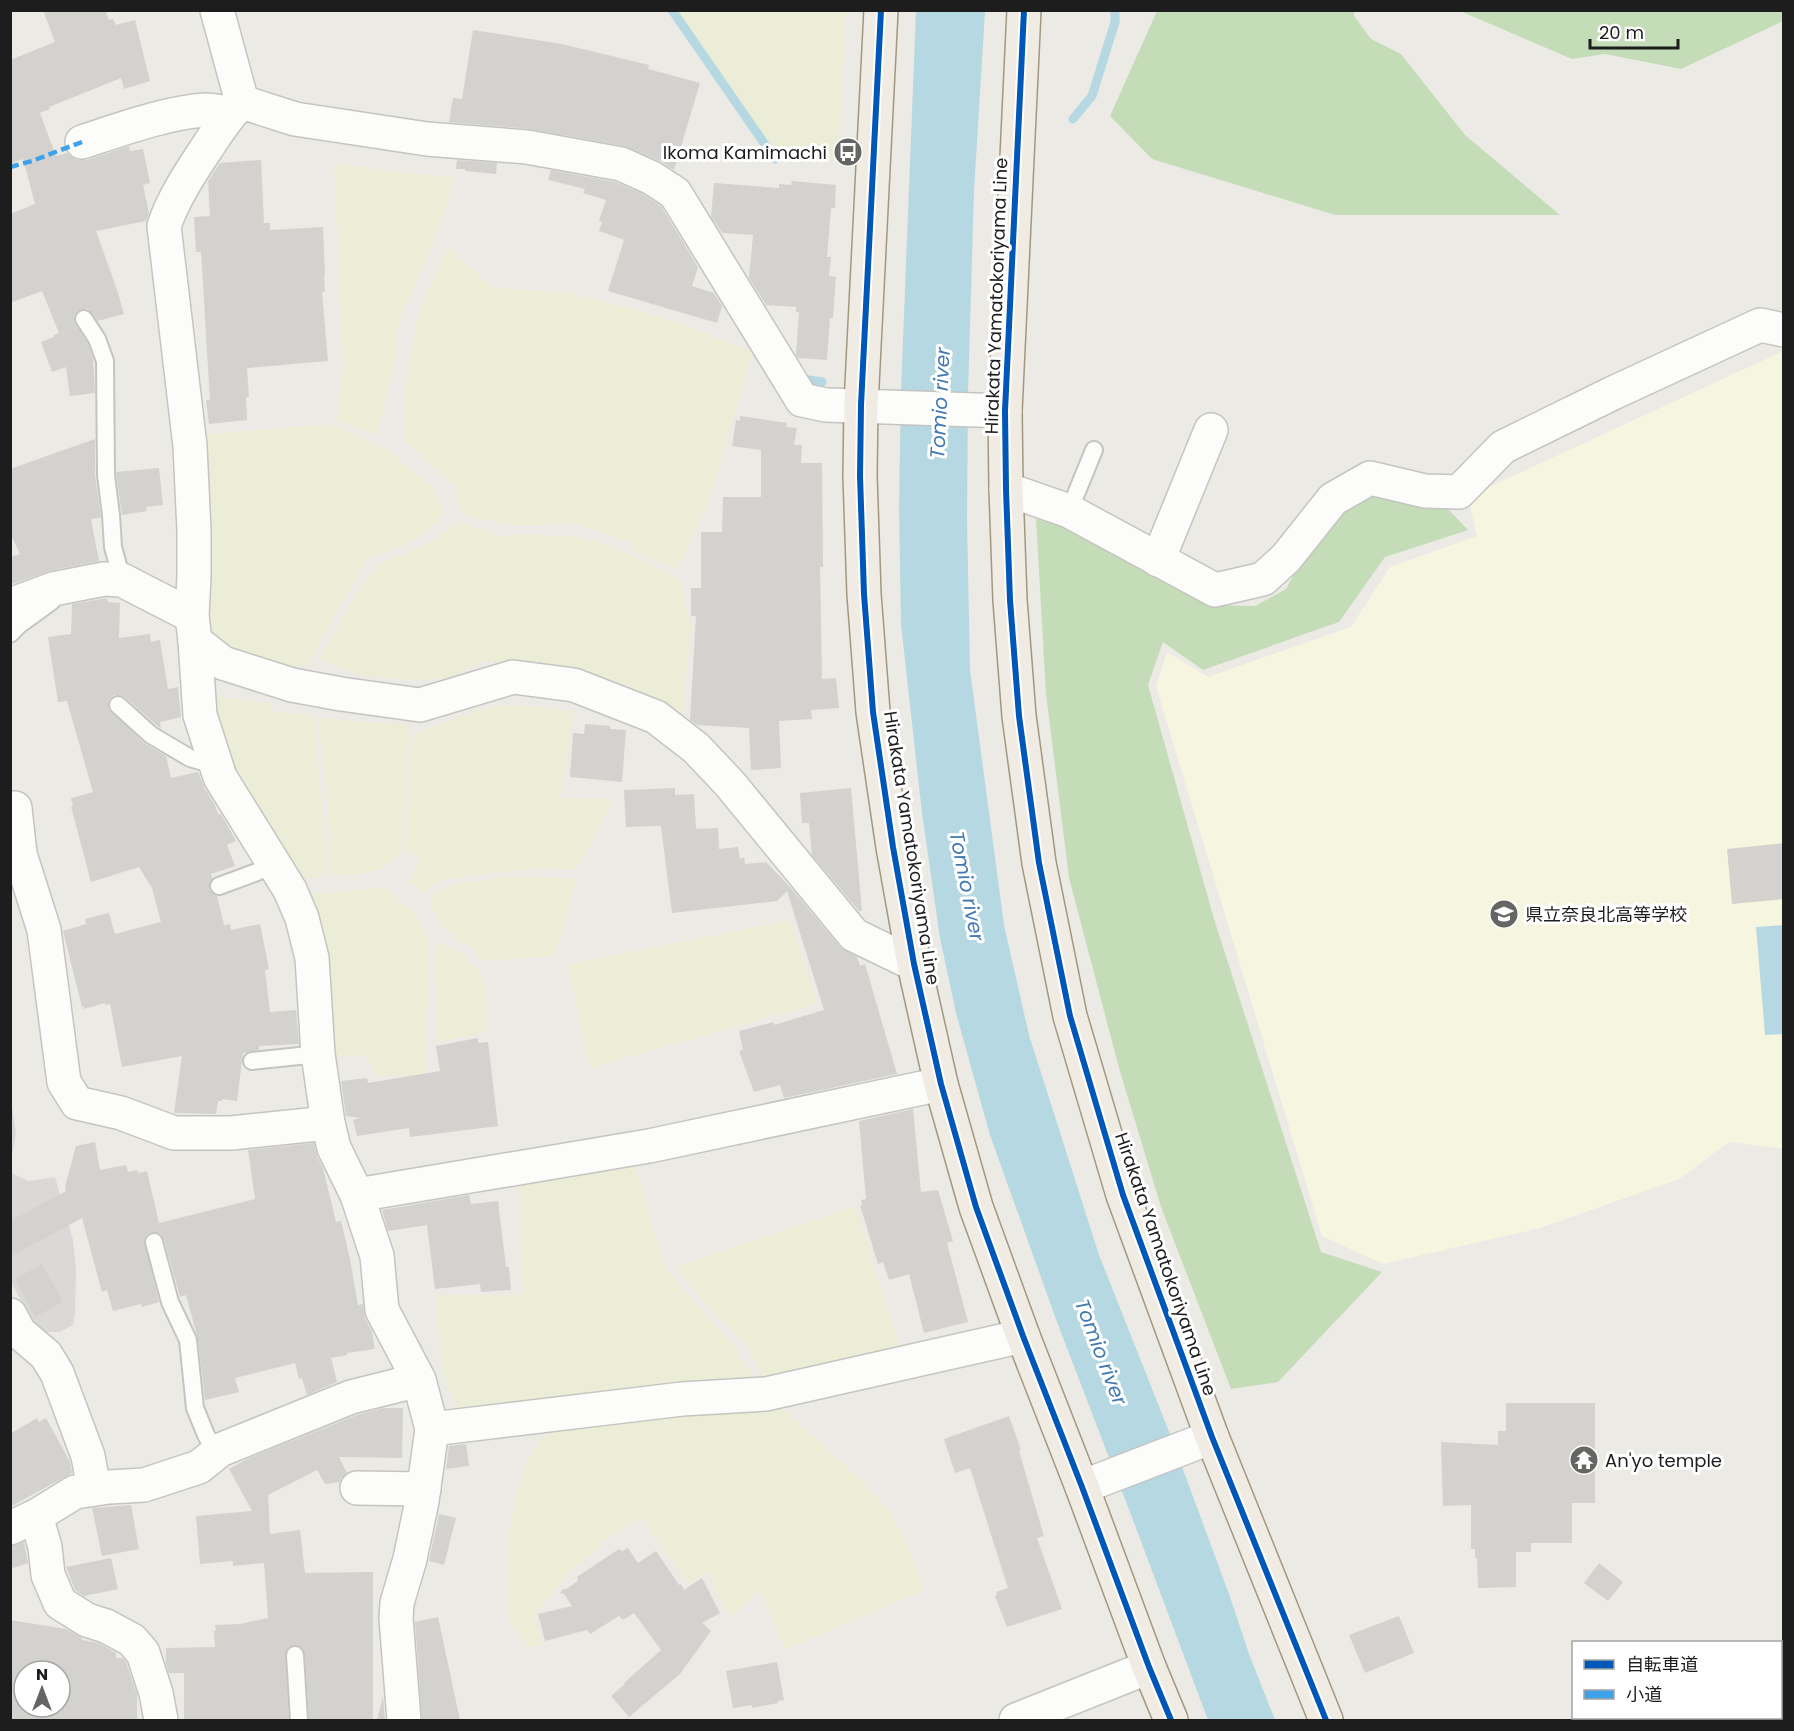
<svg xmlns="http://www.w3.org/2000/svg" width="1794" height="1731" font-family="Poppins,'Noto Sans JP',sans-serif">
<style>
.residential{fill:#dbd9d7}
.education{fill:#f6f6e0}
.farmland{fill:#ecedd7}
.forest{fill:#c4ddb8}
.parking{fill:#dcdbd9}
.water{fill:#b5d8e2}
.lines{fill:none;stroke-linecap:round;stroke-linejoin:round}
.stream{stroke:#b5d8e2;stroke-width:9}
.building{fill:#d4d2ce;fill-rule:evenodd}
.service-casing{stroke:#c4c4c1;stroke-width:20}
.minor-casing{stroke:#c4c4c1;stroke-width:36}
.primary-casing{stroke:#a29882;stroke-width:36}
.service{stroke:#fcfcfb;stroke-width:16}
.minor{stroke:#fcfcfb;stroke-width:33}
.primary{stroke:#f0ebe3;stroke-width:33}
.quiet{stroke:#3da2ea;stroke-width:4.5;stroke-dasharray:9 4.5;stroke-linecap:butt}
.cycleway-casing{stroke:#fff;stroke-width:10}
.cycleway{stroke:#0057b8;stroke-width:6}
.labels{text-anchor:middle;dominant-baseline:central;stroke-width:6;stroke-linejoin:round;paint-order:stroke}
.poi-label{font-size:18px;fill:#1d1d1d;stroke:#fff;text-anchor:start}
.street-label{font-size:18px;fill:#1d1d1d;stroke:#fff}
.water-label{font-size:20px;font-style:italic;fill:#4279b3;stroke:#fff}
</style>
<rect width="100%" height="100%" fill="#eceae5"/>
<!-- residential -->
<g class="residential">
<path d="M11,1100L16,1133L11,1161H10Z"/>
<path d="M10,1172L28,1181L55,1177L73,1240L76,1270L75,1313L73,1325L60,1332H41L35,1326L11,1282Z"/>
</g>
<!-- education -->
<path class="education" d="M1783,351V1149L1729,1142L1679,1179L1540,1228L1383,1264L1322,1236L1156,686L1167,652L1208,677L1351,627L1390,567L1477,536L1468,497Z"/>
<!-- farmland -->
<g class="farmland">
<path d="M676,11H845L839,159L802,163L779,160Z"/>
<path d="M336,163L405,173L455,178L432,247L399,321L396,357L377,435L336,421L343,365L334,170Z"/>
<path d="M448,247L493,288L571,293L663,317L753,352L708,503L678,569L632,551L630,542L571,523L521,526L470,517L459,510L456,484L448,481L404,440L406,381L419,309Z"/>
<path d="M330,424L384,448L432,485L445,512L422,536L380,555L368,557L308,665L284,668L244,661L214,641L206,620L198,435Z"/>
<path d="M457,522L493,532L500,537L513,534L568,536L609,545L680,579L691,627L682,719L508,665L487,660L444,679L410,680L360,675L319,659L362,584L382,563L433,541Z"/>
<path d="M214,696L270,703L272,711L314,716L328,875L299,880L231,768L214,722Z"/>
<path d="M504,705L536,706L575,711L560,799L613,798L596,835L579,864L570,870L538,868L477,875L440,881L424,892L408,882L417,868L419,858L406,852L411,745L414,734L478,710Z"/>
<path d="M318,717L375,723L410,724L406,765L403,845L399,856L382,869L354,875H331L326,788Z"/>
<path d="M506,877H547L577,879L555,956L481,961L475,950L460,942L442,926L430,906L433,894L455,884Z"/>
<path d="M384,887L413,912L428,936L426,1075L377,1076L366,1055L328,1057L308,895Z"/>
<path d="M791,920L817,1004L589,1068L568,964Z"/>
<path d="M440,942L460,953L483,975L488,1010L487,1032L438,1042L435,956L436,943Z"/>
<path d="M634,1162L663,1261L670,1274L733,1345L758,1383L494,1411L482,1406L457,1410L444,1375L437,1321L438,1295H523L518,1180Z"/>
<path d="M855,1206L901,1351L766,1382L743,1340L710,1309L678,1272L677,1266Z"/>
<path d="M780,1406L860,1479L890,1512L906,1541L924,1590L785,1650L760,1590L730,1618L707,1572L688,1584L641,1518L612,1535L566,1576L535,1614L542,1646L528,1647L509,1622L507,1542L516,1496L526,1463L542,1439L566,1424Z"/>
</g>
<!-- forest -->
<g class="forest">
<path d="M1783,10V21L1681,69L1605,54L1572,59L1460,11Z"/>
<path d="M1157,11H1354V16L1371,39L1401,54L1465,135L1560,215H1335L1152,159L1110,116Z"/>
<path d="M1360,493H1407L1448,509L1468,530L1385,557L1339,622L1203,670L1163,642L1148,685L1214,919L1321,1252L1382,1272L1278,1382L1231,1389L1161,1207L1119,1068L1069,878L1046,694L1036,519L1088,534L1208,605L1255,606L1286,589L1319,528Z"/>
</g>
<!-- parking -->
<path class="parking" d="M1783,1648V1720H1717L1716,1718H1780V1652Z"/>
<!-- water -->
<g class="water">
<path d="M916,11H985L974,191L968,392L967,520L970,670L1004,925L1029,1035L1099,1255L1168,1429L1229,1594L1249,1654L1275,1720H1208L1133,1520L1057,1322L990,1135L956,1013L940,938L922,813L901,624L899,507L901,391Z"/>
<path d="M1783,925V1034L1765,1035L1756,927Z"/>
</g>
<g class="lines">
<!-- stream -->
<g class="stream">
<path d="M672,10L775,159"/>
<path d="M1073,119L1092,96L1115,22V10"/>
<path d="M801,376L802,379L822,382"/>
</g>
</g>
<!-- building -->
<g class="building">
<path d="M43,10H105L109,20L113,19L116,25L135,20L150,81L124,89L121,78L49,107L50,109L40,113L56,156L67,153L70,156L78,160H87L129,146L130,151L143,149L150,183L143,185L149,213L146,221L96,231L117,290L124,314L98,321L88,309L79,310L75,314L74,319L75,324L88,344L93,358L95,393L70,396L66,367L52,372L41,342L54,337V335L59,333L42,291L10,303V214L35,204L23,159L10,164V60L55,42Z"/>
<path d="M473,30L562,44L649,65L648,69L700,83L674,170L660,161L624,146L530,129L449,122L453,98L462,99Z"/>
<path d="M261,160L264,223H270V230L323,227L325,276H324L325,292H322L328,361L247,368L249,397H246L247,420L209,424L206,400H210L201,252H196L194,217L210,216L208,181L220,163Z"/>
<path d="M457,160L497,163L496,174L465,171V169H456Z"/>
<path d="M551,170L615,182L643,194L661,206L698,267L692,286L714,293L722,306L717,323L608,291L624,240L599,231L602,222L599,220L606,200L583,193L585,189L548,180Z"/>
<path d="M792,181L836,185L835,208H831L827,257H831L829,276L836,277L833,318H830L827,360L798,358L796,355L799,312H796V307L766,305L749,278L753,235L722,233L711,217L714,183L779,188V184L791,185Z"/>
<path d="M740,416L787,423L786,427L797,428L794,445H802L801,463H822L823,567H820L822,679L836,678L839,708L811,710L812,719L779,721L781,768L751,770L749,728L697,725L690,720L696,616H691V588H701V532H722L723,497H761V450L732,446L736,420L740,421Z"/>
<path d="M95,439V475L101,518L91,519L99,561L49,571L10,585V557L20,554L10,533V469Z"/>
<path d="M159,468L163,505L146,507L147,511L122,515L116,472Z"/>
<path d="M107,598L108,602L120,603L119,638L150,634L151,642L160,640L168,689L178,687L181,717L160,722L161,729L125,697L120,695H114L110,698L108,703V709L144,743L166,756L171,778L197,772L199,774L204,787L215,805L218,814H221L236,841L227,845L235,866L211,874L212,878L209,884V890L217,896L224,925L230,924L231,930L260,924L269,969L265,970L270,1012L296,1010L299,1044L259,1046V1050L243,1053L237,1101L222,1099V1101H218L216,1114L174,1113L182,1056L122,1067L110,1004L105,1005V1003L84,1009L83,1006L82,1007L63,931L86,924L85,919L109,913L115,934L161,922L152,888L139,867L91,882L71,807L73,806L71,798L93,792L67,701L58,702L48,637L71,634L72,604Z"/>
<path d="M585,724L610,726V729L626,730L622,782L570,777L573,733L584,734Z"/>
<path d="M675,788V795L694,794L696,829L718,828L719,849L738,847L740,859L744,857L745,864L766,862L791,888L840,947L857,957L860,966L865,964L897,1074L784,1098L780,1085L754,1092L739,1051L743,1050L739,1031L774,1022V1025L824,1010L787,891L777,901L672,913L661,826L626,827L624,790Z"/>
<path d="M851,788L862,911H859L812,855L809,823H802L800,793Z"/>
<path d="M1784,843V899L1732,904L1727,849Z"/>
<path d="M478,1038V1043L488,1042L498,1126L410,1137L409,1128L357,1136L353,1120L361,1118L346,1116L341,1081L367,1078L368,1083L440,1071L436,1046Z"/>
<path d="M913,1109L921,1192L938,1190L953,1241L947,1243L968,1322L924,1333L909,1274L889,1280L883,1262L878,1264L860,1205H862L861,1200L866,1199L859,1121Z"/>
<path d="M95,1142L100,1170L126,1165L128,1172L137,1170L138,1173L147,1171L159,1223L255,1199L248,1150L314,1143L317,1156L323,1168L336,1222L341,1221L350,1259L358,1305L363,1304L365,1318L372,1332L375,1349L347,1353V1355L331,1358L337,1382L307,1395L302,1378L299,1379L295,1363L235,1378L239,1392L205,1400L198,1339L186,1295L180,1297L164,1239L161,1234L156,1232H151L146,1235L144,1240L159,1302L142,1307L141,1304L113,1311L107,1290L102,1292L82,1218L10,1257V1221L66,1191L65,1187L76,1146Z"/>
<path d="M469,1195L471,1204L498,1201L506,1267H509L511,1290L481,1292L480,1284L435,1289L427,1225L388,1231L382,1210Z"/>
<path d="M42,1264L63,1302L35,1317L15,1279Z"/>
<path d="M1506,1403H1595V1503H1572V1543H1531V1552H1516V1587L1478,1588L1477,1558H1475V1549H1471V1505L1443,1506L1441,1442L1498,1445V1431H1506Z"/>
<path d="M383,1408H403L402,1458L339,1457L347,1473L341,1478L340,1482L325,1484L317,1470L268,1495L270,1534L300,1530L305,1573L373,1572V1720H309L305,1654L303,1649L295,1645L289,1647L285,1655L289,1720H184V1673H169L166,1664V1648L215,1647L214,1631L216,1630L215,1625L240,1624L268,1618L264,1563L233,1566V1561L200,1564L196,1516L252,1511L229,1469L249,1458L357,1415Z"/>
<path d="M1009,1416L1021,1450L1019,1451L1044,1536L1037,1538L1062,1609L1007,1627L995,1596L997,1595L996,1592L1008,1588L970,1468L955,1473L944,1439Z"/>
<path d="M37,1418L39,1422L46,1418L70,1462L72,1473L10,1507V1434Z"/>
<path d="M466,1444L469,1466L446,1469L449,1446Z"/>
<path d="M131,1505L139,1549L102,1556L92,1508Z"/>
<path d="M439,1514L456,1518L444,1565L429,1561Z"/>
<path d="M24,1542L28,1563L10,1569V1546Z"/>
<path d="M628,1548L638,1563L656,1551L679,1585L681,1584L684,1590L702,1578L720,1613L702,1623L711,1631L680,1674L629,1717L611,1696L625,1684L624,1683L661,1650L634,1613L623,1620L619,1616L590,1634L587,1630L545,1641L538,1614L572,1606L564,1594L560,1593L562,1591L561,1590L566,1589L578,1581L577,1577L619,1549L622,1551Z"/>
<path d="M111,1558L118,1589L84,1596L75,1590L66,1567Z"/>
<path d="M1599,1563L1623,1582L1608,1601L1584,1583Z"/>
<path d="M1399,1616L1414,1653L1365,1673L1349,1635Z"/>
<path d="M438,1617L460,1720H422L415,1622Z"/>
<path d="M10,1620L66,1629L82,1638V1640L99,1643L116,1653V1658H123L126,1662L137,1694V1720H10ZM24,1671H60V1707H24Z"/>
<path d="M777,1662L784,1700L778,1701V1703L752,1708V1705L733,1708L726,1671Z"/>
<path d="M383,1696L385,1720H377Z"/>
</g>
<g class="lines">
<!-- service casing -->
<g class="service-casing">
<g id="service">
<path d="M84,319L97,339L105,361L106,475L111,515L113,547L122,580"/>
<path d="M1069,511L1094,450"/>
<path d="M10,634L19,625L52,601"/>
<path d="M118,705L151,735L190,758L217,766"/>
<path d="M219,886L257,872L274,863"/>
<path d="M252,1061L318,1054"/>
<path d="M154,1242L170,1302L188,1340L195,1408L206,1435L216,1453"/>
<path d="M295,1655L299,1720"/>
</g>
</g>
<!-- minor casing -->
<g class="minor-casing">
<g id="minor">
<path d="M217,10L242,102L295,119L427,139L527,147L621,164L652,178L675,193L802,400L826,405L1005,411"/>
<path d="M242,102C229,114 220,128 210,143C193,169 174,196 164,226L190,446L194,531V576L192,616L195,641L200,715L220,777L290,890L302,918L312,958L318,1054L328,1123L334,1148L357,1195L377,1256L382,1310L419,1380L432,1429L422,1501L410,1559L397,1603L396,1618L404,1720"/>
<path d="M82,142C119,130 168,112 206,110C214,110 222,112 230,113"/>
<path d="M1006,489L1069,511L1215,590L1263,579L1286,558L1333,499L1370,478L1425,491L1459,492L1503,447L1613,393L1760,325L1784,330"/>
<path d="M1158,560L1211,430"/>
<path d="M10,605L53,589L104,579L122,580L192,616"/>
<path d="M195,641L223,663L292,685L341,694L420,705L513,677L574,685L656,717L696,748L730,784L854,935L914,964"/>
<path d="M15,808L20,854L44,930L64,1082L77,1103L121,1113L174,1133H231L328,1123"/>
<path d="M357,1195L649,1146L941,1084"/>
<path d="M10,1315L19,1332L46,1355L57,1373L88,1456L94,1489"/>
<path d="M432,1429L682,1399L766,1394L1023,1336"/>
<path d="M1082,1487L1212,1437"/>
<path d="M357,1488L424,1489"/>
<path d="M36,1516L45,1547L48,1575L60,1603L87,1620L106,1626L132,1640L143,1653L156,1693L161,1720"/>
<path d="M10,1528L36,1516L75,1492L109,1487L144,1485L199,1467L220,1450L351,1397L419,1380"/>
<path d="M1016,1720L1149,1667"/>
</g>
</g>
<!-- primary casing -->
<g class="primary-casing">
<g id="primary">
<path d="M881,10L861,405L860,476L864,594L873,712L893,847L914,964L941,1084L976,1207L1023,1336L1082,1487L1149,1667L1171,1720"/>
<path d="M1024,10L1005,411L1006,489L1010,600L1019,716L1039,863L1070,1016L1123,1195L1212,1437L1326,1720"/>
</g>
</g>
<!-- service -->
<use href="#service" class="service"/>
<!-- minor -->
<use href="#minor" class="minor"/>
<!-- primary -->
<use href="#primary" class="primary"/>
<!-- quiet -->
<path class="quiet" d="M10,167L32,161L82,142"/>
<!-- cycleway casing -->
<g class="cycleway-casing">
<g id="cycleway">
<path d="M881,10L861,405L860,476L864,594L873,712L893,847L914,964L941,1084L976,1207L1023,1336L1082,1487L1149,1667L1171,1720"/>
<path d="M1024,10L1005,411L1006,489L1010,600L1019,716L1039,863L1070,1016L1123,1195L1212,1437L1326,1720"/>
</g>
</g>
<!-- cycleway -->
<use href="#cycleway" class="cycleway"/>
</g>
<!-- icons -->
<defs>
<g id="bus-disc" transform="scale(1.5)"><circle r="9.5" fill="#656563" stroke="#fff"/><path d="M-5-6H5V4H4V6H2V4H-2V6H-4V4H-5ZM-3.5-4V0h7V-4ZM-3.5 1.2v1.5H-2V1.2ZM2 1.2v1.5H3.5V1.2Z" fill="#fff"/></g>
<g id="school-disc" transform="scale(1.5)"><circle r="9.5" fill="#656563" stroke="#fff"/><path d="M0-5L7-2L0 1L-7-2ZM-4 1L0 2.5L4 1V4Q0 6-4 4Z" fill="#fff"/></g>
<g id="temple-disc" transform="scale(1.5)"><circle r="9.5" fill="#656563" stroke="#fff"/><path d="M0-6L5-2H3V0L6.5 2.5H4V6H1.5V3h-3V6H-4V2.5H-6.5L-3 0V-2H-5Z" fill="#fff"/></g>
</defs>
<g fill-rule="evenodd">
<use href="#bus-disc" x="848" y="152"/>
<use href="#school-disc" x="1504" y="914"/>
<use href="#temple-disc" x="1584" y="1460"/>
</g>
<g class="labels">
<!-- poi labels -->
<g class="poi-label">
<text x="827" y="152" text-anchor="end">Ikoma Kamimachi</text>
<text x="1525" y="914">県立奈良北高等学校</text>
<text x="1605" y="1460">An'yo temple</text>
</g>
<!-- street labels -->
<g class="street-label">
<text transform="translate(996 296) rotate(-88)">Hirakata Yamatokoriyama Line</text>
<text transform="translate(912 848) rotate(81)">Hirakata Yamatokoriyama Line</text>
<text transform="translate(1166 1264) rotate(71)">Hirakata Yamatokoriyama Line</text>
</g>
<!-- water labels -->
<g class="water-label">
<text transform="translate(940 403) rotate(-87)">Tomio river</text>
<text transform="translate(967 886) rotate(79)">Tomio river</text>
<text transform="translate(1101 1352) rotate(69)">Tomio river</text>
</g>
</g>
<!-- border -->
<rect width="1794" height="1731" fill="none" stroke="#1d1d1d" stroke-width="24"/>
<!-- legend -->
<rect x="1572" y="1641" width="210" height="78" fill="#ffffff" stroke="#a5a5a5" stroke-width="1.5"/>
<rect x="1584" y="1660" width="30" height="9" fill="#0057b8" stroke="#a5a5a5" stroke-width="1.5"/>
<text x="1626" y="1671" font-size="18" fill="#1d1d1d">自転車道</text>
<rect x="1584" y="1690" width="30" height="9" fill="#3da2ea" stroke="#a5a5a5" stroke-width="1.5"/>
<text x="1626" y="1701" font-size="18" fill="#1d1d1d">小道</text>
<!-- north arrow -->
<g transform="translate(42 1689)"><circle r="28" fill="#ffffff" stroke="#a5a5a5" stroke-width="1.5"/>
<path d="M0-4.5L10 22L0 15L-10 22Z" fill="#656563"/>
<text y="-9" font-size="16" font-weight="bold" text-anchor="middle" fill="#1d1d1d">N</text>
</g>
<!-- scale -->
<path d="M1590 39v9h88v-9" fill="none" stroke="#1d1d1d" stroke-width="3"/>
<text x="1599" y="39" font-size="18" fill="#1d1d1d" stroke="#ffffff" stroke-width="4.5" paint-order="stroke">20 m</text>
</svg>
